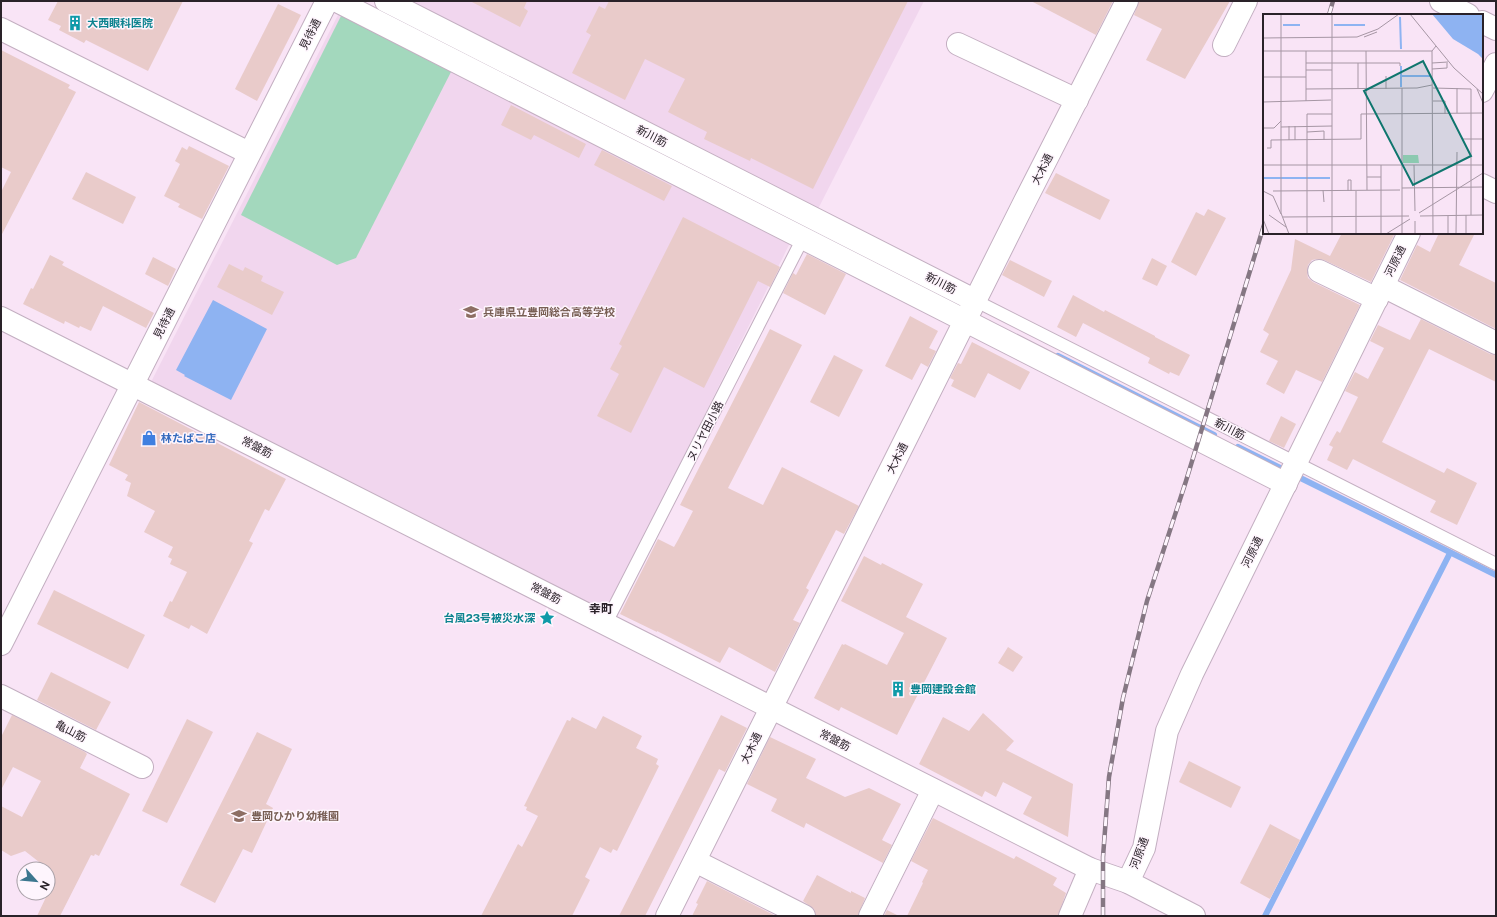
<svg xmlns="http://www.w3.org/2000/svg" width="1497" height="917" font-family="'Public Sans','Noto Sans JP',sans-serif">
<style>
.built{fill:#f1d6ee}
.green{fill:#a3d8bd}
.water{fill:#8eb3f2}
.lines{fill:none;stroke-linecap:round;stroke-linejoin:round}
.stream{stroke:#8eb3f2;stroke-width:6}
.building{fill:#e9cbca}
.lane-casing{stroke:#c3afc1;stroke-width:14}
.street-casing{stroke:#c3afc1;stroke-width:24}
.secondary-casing{stroke:#c3afc1;stroke-width:24}
.lane{stroke:#fff;stroke-width:12}
.street{stroke:#fff;stroke-width:22}
.secondary{stroke:#fff;stroke-width:22}
.rail-casing{stroke:#857783;stroke-width:4.5}
.rail{stroke:#fef5fd;stroke-width:3;stroke-dasharray:9;stroke-linecap:butt}
.labels{text-anchor:middle;dominant-baseline:central;stroke-width:3;stroke-linejoin:round;paint-order:stroke}
.culture-label{font-size:11px;font-weight:bold;fill:#0d838f;stroke:#fef5fd;text-anchor:start}
.street-label{font-size:11px;fill:#2a2229;stroke:#fef5fd}
.education-label{font-size:11px;font-weight:bold;fill:#785e54;stroke:#fef5fd;text-anchor:start}
.shop-label{font-size:11px;font-weight:bold;fill:#366cbe;stroke:#fef5fd;text-anchor:start}
.neighbourhood-label{font-size:12px;font-weight:bold;fill:#2a2229;stroke:#fef5fd}
.inset-river{fill:none;stroke:#8eb3f2;stroke-width:2}
.inset-road{fill:none;stroke:#a696a4;stroke-width:1}
.view{fill:#0f766e;fill-opacity:0.15;stroke:#0f766e;stroke-width:2}
.inset-edge{fill:none;stroke:#2a2229;stroke-width:2}
</style>
<rect width="100%" height="100%" fill="#f9e4f6"/>
<!-- built -->
<g class="built">
<path d="M405,1H924L818,209Z"/>
<path d="M341,9L792,239L605,615L149,386Z"/>
</g>
<!-- green -->
<path class="green" d="M342,14L452,70L356,258L337,265L241,215Z"/>
<!-- water -->
<path class="water" d="M213,300L267,329L231,400L184,376L185,375L176,370Z"/>
<g class="lines">
<!-- stream -->
<g class="stream">
<path d="M511,77L658,152"/>
<path d="M925,287L950,301"/>
<path d="M1058,356L1214,435"/>
<path d="M1238,447L1496,575"/>
<path d="M1265,916L1450,553"/>
</g>
</g>
<!-- building -->
<g class="building">
<path d="M58,1H183L148,71L86,40L84,43L59,30L61,26L48,20Z"/>
<path d="M470,1H527L524,8L528,11L520,27Z"/>
<path d="M609,1H908L813,189L751,158L750,161L704,139L707,132L668,112L685,79L645,59L625,100L572,73L591,35L586,32L599,6L605,9Z"/>
<path d="M1031,1H1113L1096,35Z"/>
<path d="M1139,1H1230L1185,79L1146,60L1162,29L1134,15Z"/>
<path d="M278,4L301,15L257,101L235,89Z"/>
<path d="M1,50L70,85L68,88L76,92L1,236V192L11,172L1,167Z"/>
<path d="M511,105L586,144L579,158L534,135L531,140L501,125Z"/>
<path d="M189,146L229,166L202,219L178,207L180,204L164,196L180,164L175,161L182,147L187,150Z"/>
<path d="M602,150L672,186L664,201L594,165Z"/>
<path d="M86,172L136,197L123,224L72,199Z"/>
<path d="M1056,173L1110,200L1100,220L1045,193Z"/>
<path d="M1208,209L1226,218L1196,276L1171,262L1196,212L1204,216Z"/>
<path d="M683,217L780,267L770,287L758,281L704,388L664,367L631,433L597,416L619,374L610,369L622,346L619,344Z"/>
<path d="M1342,233H1395L1371,282L1324,260L1318,259L1312,260L1308,265L1307,272L1308,278L1313,282L1360,305L1322,382L1296,370L1284,394L1266,384L1278,361L1260,352L1269,334L1263,330L1291,270L1295,239L1330,256Z"/>
<path d="M1439,233H1475L1459,265L1496,283V329L1400,280L1417,245L1430,252Z"/>
<path d="M807,254L846,274L825,315L783,293L793,273L796,275Z"/>
<path d="M50,255L64,262L62,265L154,313L146,328L103,306L91,331L80,326L79,328L65,321L64,324L23,304L31,288L33,289Z"/>
<path d="M153,257L176,269L168,286L145,274Z"/>
<path d="M1152,258L1167,266L1157,286L1142,279Z"/>
<path d="M1010,260L1052,281L1044,297L1002,275Z"/>
<path d="M229,264L243,271L245,267L263,276L261,281L284,292L272,315L217,287Z"/>
<path d="M1073,295L1104,312L1105,310L1155,336V337L1190,355L1179,376L1170,372L1169,374L1148,363L1150,358L1083,323L1076,337L1057,327Z"/>
<path d="M910,316L938,331L929,348L936,351L928,367L921,363L912,380L885,366Z"/>
<path d="M1421,319L1490,354L1496,355V382L1429,349L1382,442L1444,473L1447,468L1477,483L1457,525L1430,512L1436,501L1353,459L1347,470L1327,460L1333,447L1329,445L1337,431L1340,433L1358,397L1345,391L1355,372L1368,379L1384,348L1370,341L1378,325L1410,340Z"/>
<path d="M770,329L802,345L728,488L763,505L782,467L859,506L844,534L836,530L806,588L809,590L793,620L800,623L775,672L729,647L720,663L657,631V632L620,614L658,539L674,547L678,540L693,511L680,505Z"/>
<path d="M972,342L1030,372L1020,390L988,373L975,398L951,386L954,380L950,378L958,363L961,364Z"/>
<path d="M834,355L863,370L839,417L810,402Z"/>
<path d="M139,402L286,479L269,511L265,509L249,541L253,543L207,634L191,625L189,629L163,616L170,601L172,602L187,572L170,564L172,559L168,557L173,547L144,532L155,511L127,496L131,483L125,480L128,475L109,465Z"/>
<path d="M1281,416L1296,424L1284,448L1269,441Z"/>
<path d="M864,556L881,565L882,563L923,584L906,617L947,638L897,735L841,707L839,711L814,698L842,644L844,645L845,644L887,665L904,633L841,601Z"/>
<path d="M54,590L145,635L128,669L37,624Z"/>
<path d="M1008,647L1023,657L1013,672L998,663Z"/>
<path d="M51,672L111,702L96,730L37,700Z"/>
<path d="M983,713L1014,741L1006,750L1073,784L1068,837L1023,814L1032,797L1003,782L996,797L985,791L982,797L919,764L943,717L969,731Z"/>
<path d="M12,715L85,752L87,754L80,768L130,794L99,856L95,854L94,856L91,855L60,916H37L48,893V869L25,851L11,856L1,850V806L22,817L41,781L13,767L1,790V737Z"/>
<path d="M721,715L747,728L725,772L719,769L645,916H619Z"/>
<path d="M603,716L642,736L636,748L658,759L656,764L659,766L617,851L613,849L611,853L600,847L585,877L590,880L572,916H481L518,844L522,847L538,816L526,810L527,807L524,806L567,720L570,721L572,717L596,729Z"/>
<path d="M187,719L213,732L167,823L142,811Z"/>
<path d="M257,732L292,749L266,804L273,808L252,853L243,849L215,903L180,885Z"/>
<path d="M770,737L816,759L806,778L845,797L869,788L901,804L882,840L892,845L883,863L806,823L804,828L771,811L777,799L747,784Z"/>
<path d="M1189,761L1241,787L1231,808L1179,782Z"/>
<path d="M933,818L1014,859L1016,856L1057,878L1053,885L1066,893L1058,916H907L923,883L922,882L928,870L911,861Z"/>
<path d="M1270,824L1300,840L1270,899L1240,883Z"/>
<path d="M817,875L851,893V891L865,898L858,916H816L814,909L803,901Z"/>
<path d="M707,881L776,916H692L698,904L696,903Z"/>
<path d="M887,910L899,916H884Z"/>
</g>
<g class="lines">
<!-- lane casing -->
<g class="lane-casing">
<g id="lane">
<path d="M976,301L1496,564"/>
<path d="M606,623L803,238"/>
</g>
</g>
<!-- street casing -->
<g class="street-casing">
<g id="street">
<path d="M337,1L1286,484"/>
<path d="M386,1L976,301"/>
<path d="M1441,1L1468,15"/>
<path d="M1482,22L1496,29"/>
<path d="M958,44L1077,100"/>
<path d="M1224,45L1246,1"/>
<path d="M1482,91L1496,64"/>
<path d="M1482,185L1496,192"/>
<path d="M1319,271L1377,299"/>
<path d="M1383,286L1496,343"/>
<path d="M1,318L1090,869L1128,882L1194,916"/>
<path d="M1,644L327,1"/>
<path d="M1,696L142,767"/>
<path d="M695,861L804,916"/>
<path d="M1128,882L1144,848L1167,731L1192,674L1409,233"/>
<path d="M667,916L1024,203L1127,1"/>
<path d="M870,916L933,790"/>
<path d="M1070,916L1090,869"/>
</g>
</g>
<!-- secondary casing -->
<g class="secondary-casing">
<path id="secondary" d="M1,29L249,153"/>
</g>
<!-- lane -->
<use href="#lane" class="lane"/>
<!-- street -->
<use href="#street" class="street"/>
<!-- secondary -->
<use href="#secondary" class="secondary"/>
<!-- rail casing -->
<g class="rail-casing">
<g id="rail">
<path d="M1329,15L1333,1"/>
<path d="M1103,916V857L1109,777L1123,698L1147,601L1186,481L1264,225"/>
</g>
</g>
<!-- rail -->
<use href="#rail" class="rail"/>
</g>
<!-- icons -->
<defs>
<g id="building-bare" transform="scale(1.2)"><path d="M-4-6H4V6H1V3H-1V6H-4ZM-2.5-4.3h1.7v1.8h-1.7ZM.8-4.3h1.7v1.8H.8ZM-2.5-1h1.7V.8h-1.7ZM.8-1h1.7V.8H.8Z" fill="#0f9aa8" stroke="#fef5fd" stroke-width="2.5" paint-order="stroke"/></g>
<g id="school-bare" transform="scale(1.2)"><path d="M0-5L7-2L0 1L-7-2ZM-4 1L0 2.5L4 1V4Q0 6-4 4Z" fill="#8d6e63" stroke="#fef5fd" stroke-width="2.5" paint-order="stroke"/></g>
<g id="shop-bare" transform="scale(1.2)"><path d="M-5-2.5h2.3a2.7 3.5 0 0 1 5.4 0H5L5.5 6h-11ZM-1.5-2.5h3a1.5 2.3 0 0 0-3 0Z" fill="#3f7fe0" stroke="#fef5fd" stroke-width="2.5" paint-order="stroke"/></g>
<g id="sight-bare" transform="scale(1.2)"><path d="M0-6L1.8-2.2L6-1.7L2.9 1.2L3.7 5.4L0 3.3L-3.7 5.4L-2.9 1.2L-6-1.7L-1.8-2.2Z" fill="#0f9aa8" stroke="#fef5fd" stroke-width="2.5" paint-order="stroke"/></g>
</defs>
<g fill-rule="evenodd">
<use href="#building-bare" x="75" y="23"/>
<use href="#school-bare" x="471" y="312"/>
<use href="#shop-bare" x="149" y="438"/>
<use href="#sight-bare" x="547" y="618"/>
<use href="#building-bare" x="898" y="689"/>
<use href="#school-bare" x="239" y="816"/>
</g>
<g class="labels">
<!-- culture labels -->
<g class="culture-label">
<text x="87" y="23">大西眼科医院</text>
<text x="535" y="618" text-anchor="end">台風23号被災水深</text>
<text x="910" y="689">豊岡建設会館</text>
</g>
<!-- street labels -->
<g class="street-label">
<text transform="translate(310 34) rotate(-63)">見待通</text>
<text transform="translate(652 136) rotate(27)">新川筋</text>
<text transform="translate(1042 169) rotate(-63)">大木通</text>
<text transform="translate(1395 261) rotate(-64)">河原通</text>
<text transform="translate(941 283) rotate(27)">新川筋</text>
<text transform="translate(164 323) rotate(-63)">見待通</text>
<text transform="translate(1230 429) rotate(27)">新川筋</text>
<text transform="translate(705 431) rotate(-63)">ヌリヤ田小路</text>
<text transform="translate(257 447) rotate(27)">常盤筋</text>
<text transform="translate(897 458) rotate(-63)">大木通</text>
<text transform="translate(1252 552) rotate(-64)">河原通</text>
<text transform="translate(546 593) rotate(27)">常盤筋</text>
<text transform="translate(71 731) rotate(27)">亀山筋</text>
<text transform="translate(835 740) rotate(27)">常盤筋</text>
<text transform="translate(751 748) rotate(-64)">大木通</text>
<text transform="translate(1139 853) rotate(-70)">河原通</text>
</g>
<!-- education labels -->
<g class="education-label">
<text x="483" y="312">兵庫県立豊岡総合高等学校</text>
<text x="251" y="816">豊岡ひかり幼稚園</text>
</g>
<!-- shop labels -->
<g class="shop-label">
<text x="161" y="438">林たばこ店</text>
</g>
<!-- neighbourhood labels -->
<g class="neighbourhood-label">
<text x="601" y="609">幸町</text>
</g>
</g>
<!-- overview -->
<g transform="translate(1263 14)">
<rect width="220" height="220" fill="#f9e4f6"/>
<path d="M140,141H155L156,149H140Z" fill="#a3d8bd"/>
<path d="M169,0H220V45L215,40L190,25Z" fill="#8eb3f2"/>
<path class="inset-river" d="M137,3L138,35M20,11H37M71,11H102M138,52V73M139,62H168M0,164H67"/>
<path class="inset-road" d="M18,0V199L26,220M69,0V220M147,0L191,54L220,80M101,23L114,18M0,24L94,23L115,15L136,0M0,37H169M43,37V87M103,37L104,176M43,49H137V52M169,49L185,48M169,55L184,54V49M43,56H69M0,63H43M95,74V49M139,74V220M170,74L208,75V201M43,75L154,74L169,71M123,75V62M214,75L220,89M170,87H182V100M0,88L68,86M194,99V74M26,112V126M32,112V126M18,113L69,112M0,114H11L18,107M44,118L61,117V126M200,125H220M4,134H8V126L98,125V100L220,99M0,151H69M69,151H220M151,151L152,197M104,163H118M139,174L220,173M60,176L61,188M0,177L10,182L18,200M10,177L137,176M85,177V166H88V177M93,177V220M156,199L220,159M6,201L23,213M203,201V220M157,202L220,201M185,202V220M20,203L146,202M0,205L6,220M44,220V100H69M118,220V151M123,220L147,205M152,220V207M170,220L169,37L173,32M193,220L194,138"/>
<path class="view" d="M160,47L208,142L150,171L101,77Z"/>
<rect width="220" height="220" class="inset-edge"/>
</g>
<!-- border -->
<rect width="1497" height="917" fill="none" stroke="#2a2229" stroke-width="4"/>
<!-- north arrow -->
<g transform="translate(36 881) rotate(117)"><circle r="19" fill="#fef5fd" stroke="#a9a1a8"/>
<path d="M0-3L7 15L0 10L-7 15Z" fill="#3c778f"/>
<text y="-6" font-size="11" font-weight="bold" text-anchor="middle" fill="#2a2229">N</text>
</g>
</svg>
